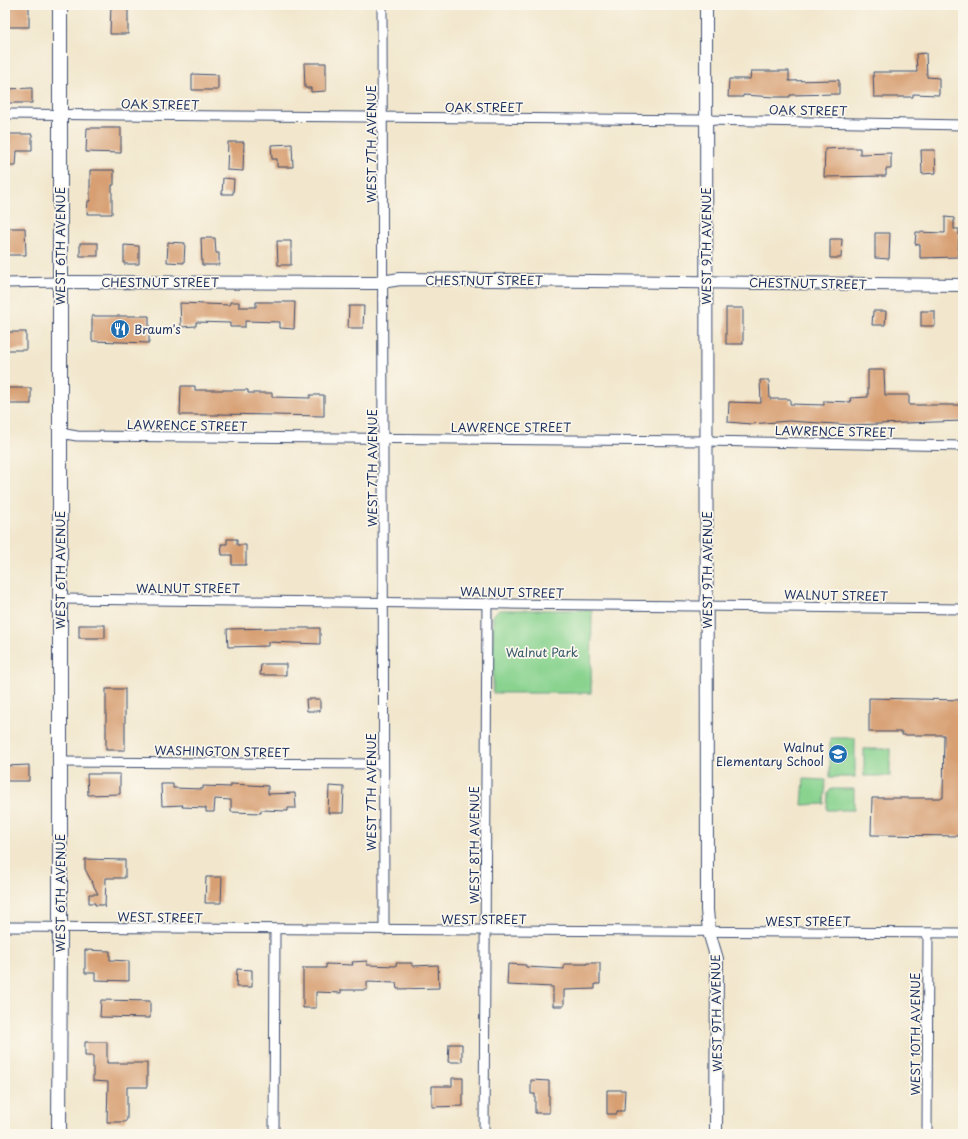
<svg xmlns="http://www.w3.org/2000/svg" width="968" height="1139" font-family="'Playpen Sans',sans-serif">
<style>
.green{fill:#89d38f;stroke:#528176}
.building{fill:#d79f72}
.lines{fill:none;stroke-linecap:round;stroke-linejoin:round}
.street-casing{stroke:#3b4b6f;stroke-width:11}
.secondary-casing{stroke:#3b4b6f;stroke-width:14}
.primary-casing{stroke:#3b4b6f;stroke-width:16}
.street{stroke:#fff;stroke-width:9}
.secondary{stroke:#fff;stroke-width:12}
.primary{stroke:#fff;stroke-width:14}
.labels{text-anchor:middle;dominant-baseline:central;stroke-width:3.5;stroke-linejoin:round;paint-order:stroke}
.street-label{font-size:12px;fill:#1b2f5e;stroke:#fbf7ec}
.poi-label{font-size:12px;fill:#1b2f5e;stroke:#fbf7ec;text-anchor:start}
.park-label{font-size:12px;fill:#36586a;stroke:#fbf7ec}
</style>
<rect width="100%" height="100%" fill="#fbf7ec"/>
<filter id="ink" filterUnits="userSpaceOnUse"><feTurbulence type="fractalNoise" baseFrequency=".025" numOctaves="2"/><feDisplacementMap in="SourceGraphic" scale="8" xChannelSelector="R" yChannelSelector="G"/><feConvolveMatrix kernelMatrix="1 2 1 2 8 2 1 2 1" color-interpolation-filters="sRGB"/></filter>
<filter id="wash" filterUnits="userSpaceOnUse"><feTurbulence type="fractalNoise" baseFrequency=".012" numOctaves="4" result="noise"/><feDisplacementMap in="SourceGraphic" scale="16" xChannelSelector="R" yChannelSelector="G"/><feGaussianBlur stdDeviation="0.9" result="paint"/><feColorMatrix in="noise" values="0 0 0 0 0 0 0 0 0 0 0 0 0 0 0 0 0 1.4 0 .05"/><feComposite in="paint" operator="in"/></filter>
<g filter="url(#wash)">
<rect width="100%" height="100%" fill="#f2e7cd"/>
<!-- green -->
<g class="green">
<path d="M499,610H592L591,693H493V615Z"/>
<rect x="830" y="738" width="25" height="39"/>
<rect x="864" y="749" width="26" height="27"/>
<path d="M804,779L826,780L824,804L802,805Z"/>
<path d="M831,789H854V810H827L828,793Z"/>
</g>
<g id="blocks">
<!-- building -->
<g class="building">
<rect x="5" y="5" width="24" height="22"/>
<path d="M111,5H128V34H110Z"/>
<path d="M926,53L927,77L939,78V95L913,94V97H874L873,72H917L916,54Z"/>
<path d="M304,63H326V91L311,92V88H305Z"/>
<path d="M751,71H789V81L839,80V94L790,95V97H775L743,95V97H728L729,79H750Z"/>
<path d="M192,74L218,75V90H192Z"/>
<path d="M32,88V103H5V89Z"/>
<path d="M87,128H121V153L86,152Z"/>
<path d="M5,134H32V151H17L16,166H5Z"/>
<path d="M228,142H244L243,171L227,170Z"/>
<path d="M292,144L293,167H277V159H272L271,145Z"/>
<path d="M845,148H860V154L891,153V169H886V176L824,177L825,149Z"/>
<path d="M921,150H935L936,173L922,174Z"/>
<path d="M90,170H114V185H112V214H87L88,201H90Z"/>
<path d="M223,178L234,179L233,194H222Z"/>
<path d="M945,217L954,218V229H959L958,257L920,258V245L915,244L916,232L945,233Z"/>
<path d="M5,228H25L26,255H5Z"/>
<path d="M875,233H890L889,259L875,258Z"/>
<path d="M201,238H215L216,253H219V265H202Z"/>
<path d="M830,239H842L841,258H830Z"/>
<path d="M277,241H291V265H278Z"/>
<path d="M168,242L185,243L184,263L167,262Z"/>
<rect x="80" y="243" width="18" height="13"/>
<path d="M124,245L139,246V264H124Z"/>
<path d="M230,302H239V307H256V302H295L294,329L280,328V322L245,321V327H230V323L196,322V326L181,327L180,303L230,305Z"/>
<path d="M349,306H364L363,328H348Z"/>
<rect x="726" y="308" width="17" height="36"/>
<path d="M873,311H886L885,325H872Z"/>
<rect x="921" y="311" width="14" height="15"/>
<path d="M92,316H149V343L92,341Z"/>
<rect x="5" y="332" width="21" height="18"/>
<path d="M868,370H884L885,395H909V405H963V421L851,425L789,421L751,424L728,422L729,402L761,403L760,380H769L770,399H790V404L824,405V401L851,402L850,398L868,397Z"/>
<path d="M181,386H195V390H248V393H272V397L310,398V395H324V416L219,414V415H180Z"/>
<rect x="5" y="388" width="26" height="16"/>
<path d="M227,539H237V545H246V565H232V555H222L221,544H227Z"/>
<rect x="79" y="625" width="26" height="13"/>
<path d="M277,628H320V644L268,642V646L228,647L227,629Z"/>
<path d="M261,664H286V675H260Z"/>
<rect x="106" y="689" width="19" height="61"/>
<path d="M869,698L963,700V836L871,835L872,798H943L944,735H902V732H869Z"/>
<path d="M306,699H320V711H307Z"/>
<path d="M29,765V781H5V766Z"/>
<path d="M87,774H120V794L88,795Z"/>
<path d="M161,784H173V788L203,789V786L231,787V784L268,786V794L295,793L296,808H288V811L261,810V813L231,812V800L215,799L214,812H206V808L182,807L183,805L162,806Z"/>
<path d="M329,786L344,787L343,813H328Z"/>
<path d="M85,859L125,860V878H106L105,908L104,905H95V903H89V894H98L85,869Z"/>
<path d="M206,877H222L221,903H205Z"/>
<path d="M85,950L110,951V960L129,961V981L95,980V973H85Z"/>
<path d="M367,961V965L396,966V963H412V966L438,965L439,988L397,989L396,983L367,982V990H341V993L316,992V1008H303V968H326V964L353,965L352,962Z"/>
<path d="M587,963H600V984H595V989L564,990V1006H553V987L507,985L508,964L526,965V967L564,969V964H587Z"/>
<path d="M237,969L252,970V987H236Z"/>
<path d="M101,1000L150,1001V1018L100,1017Z"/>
<path d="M85,1042H107V1063H147V1087H127V1119L125,1122H107L108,1082L93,1081V1056H85Z"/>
<path d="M449,1044H462V1062H448Z"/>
<path d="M452,1078H463V1106L432,1107V1086H452Z"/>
<path d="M531,1080L549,1081V1113H535V1094H531Z"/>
<path d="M607,1090H625L624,1111H617V1114H607Z"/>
</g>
</g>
</g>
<g filter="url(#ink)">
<use href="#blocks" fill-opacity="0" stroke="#3b4b6f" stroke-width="1"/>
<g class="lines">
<!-- street casing -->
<g class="street-casing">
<g id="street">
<path d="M382,5L384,930"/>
<path d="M5,114L706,120L963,125"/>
<path d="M5,283L60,282"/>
<path d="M60,433L77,436L706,441L963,446"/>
<path d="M60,599L963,609"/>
<path d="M60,762L383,764"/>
<path d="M5,927L963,933"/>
<path d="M274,1134L275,930"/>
<path d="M484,1134L487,603"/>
<path d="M927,1134L928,934"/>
</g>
</g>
<!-- secondary casing -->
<g class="secondary-casing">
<g id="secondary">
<path d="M706,5L707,910L709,932L717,959L716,1134"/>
<path d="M60,282L376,283L400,279L963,285"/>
</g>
</g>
<!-- primary casing -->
<g class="primary-casing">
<path id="primary" d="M59,1134L60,928V5"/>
</g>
<!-- street -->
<use href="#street" class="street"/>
<!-- secondary -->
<use href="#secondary" class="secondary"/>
<!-- primary -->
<use href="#primary" class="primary"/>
</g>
</g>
<!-- icons -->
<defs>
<g id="restaurant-disc" transform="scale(1)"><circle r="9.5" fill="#1f6fb2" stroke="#fbf7ec"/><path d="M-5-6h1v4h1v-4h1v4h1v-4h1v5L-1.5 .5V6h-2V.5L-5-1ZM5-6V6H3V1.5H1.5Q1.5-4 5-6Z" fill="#fff"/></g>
<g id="school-disc" transform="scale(1)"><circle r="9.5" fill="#1f6fb2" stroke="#fbf7ec"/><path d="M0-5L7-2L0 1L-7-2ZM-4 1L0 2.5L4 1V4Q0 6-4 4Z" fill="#fff"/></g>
</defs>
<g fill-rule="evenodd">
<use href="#restaurant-disc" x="120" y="329"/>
<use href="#school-disc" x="838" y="754"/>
</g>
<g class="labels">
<!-- street labels -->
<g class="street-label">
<text transform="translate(160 104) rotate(1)">OAK STREET</text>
<text x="484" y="107">OAK STREET</text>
<text transform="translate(808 110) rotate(1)">OAK STREET</text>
<text transform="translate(371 144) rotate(-90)">WEST 7TH AVENUE</text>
<text transform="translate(60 246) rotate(-90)">WEST 6TH AVENUE</text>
<text transform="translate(706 246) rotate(-90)">WEST 9TH AVENUE</text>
<text x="484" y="280">CHESTNUT STREET</text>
<text x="160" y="282">CHESTNUT STREET</text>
<text transform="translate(808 283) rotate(1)">CHESTNUT STREET</text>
<text transform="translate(187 425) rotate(1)">LAWRENCE STREET</text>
<text x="511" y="427">LAWRENCE STREET</text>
<text transform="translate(835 431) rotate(1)">LAWRENCE STREET</text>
<text transform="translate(372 468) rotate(-90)">WEST 7TH AVENUE</text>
<text transform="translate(60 570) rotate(-90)">WEST 6TH AVENUE</text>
<text transform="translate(707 570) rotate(-90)">WEST 9TH AVENUE</text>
<text x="188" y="588">WALNUT STREET</text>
<text transform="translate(512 592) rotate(1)">WALNUT STREET</text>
<text transform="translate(836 595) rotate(1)">WALNUT STREET</text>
<text transform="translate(222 751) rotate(1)">WASHINGTON STREET</text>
<text transform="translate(371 792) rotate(-90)">WEST 7TH AVENUE</text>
<text transform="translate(474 845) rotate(-90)">WEST 8TH AVENUE</text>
<text transform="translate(60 893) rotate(-90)">WEST 6TH AVENUE</text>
<text transform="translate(160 917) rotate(1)">WEST STREET</text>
<text x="484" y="919">WEST STREET</text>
<text x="808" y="921">WEST STREET</text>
<text transform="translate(716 1013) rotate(-91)">WEST 9TH AVENUE</text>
<text transform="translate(915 1034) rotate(-90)">WEST 10TH AVENUE</text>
</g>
<!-- poi labels -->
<g class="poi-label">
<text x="134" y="329">Braum's</text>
<text x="824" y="747" text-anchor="end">Walnut<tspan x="824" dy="14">Elementary School</tspan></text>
</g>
<!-- park labels -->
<g class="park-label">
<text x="542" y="652">Walnut Park</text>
</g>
</g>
<!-- margin -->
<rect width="968" height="1139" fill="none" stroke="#fbf7ec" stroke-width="20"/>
</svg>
